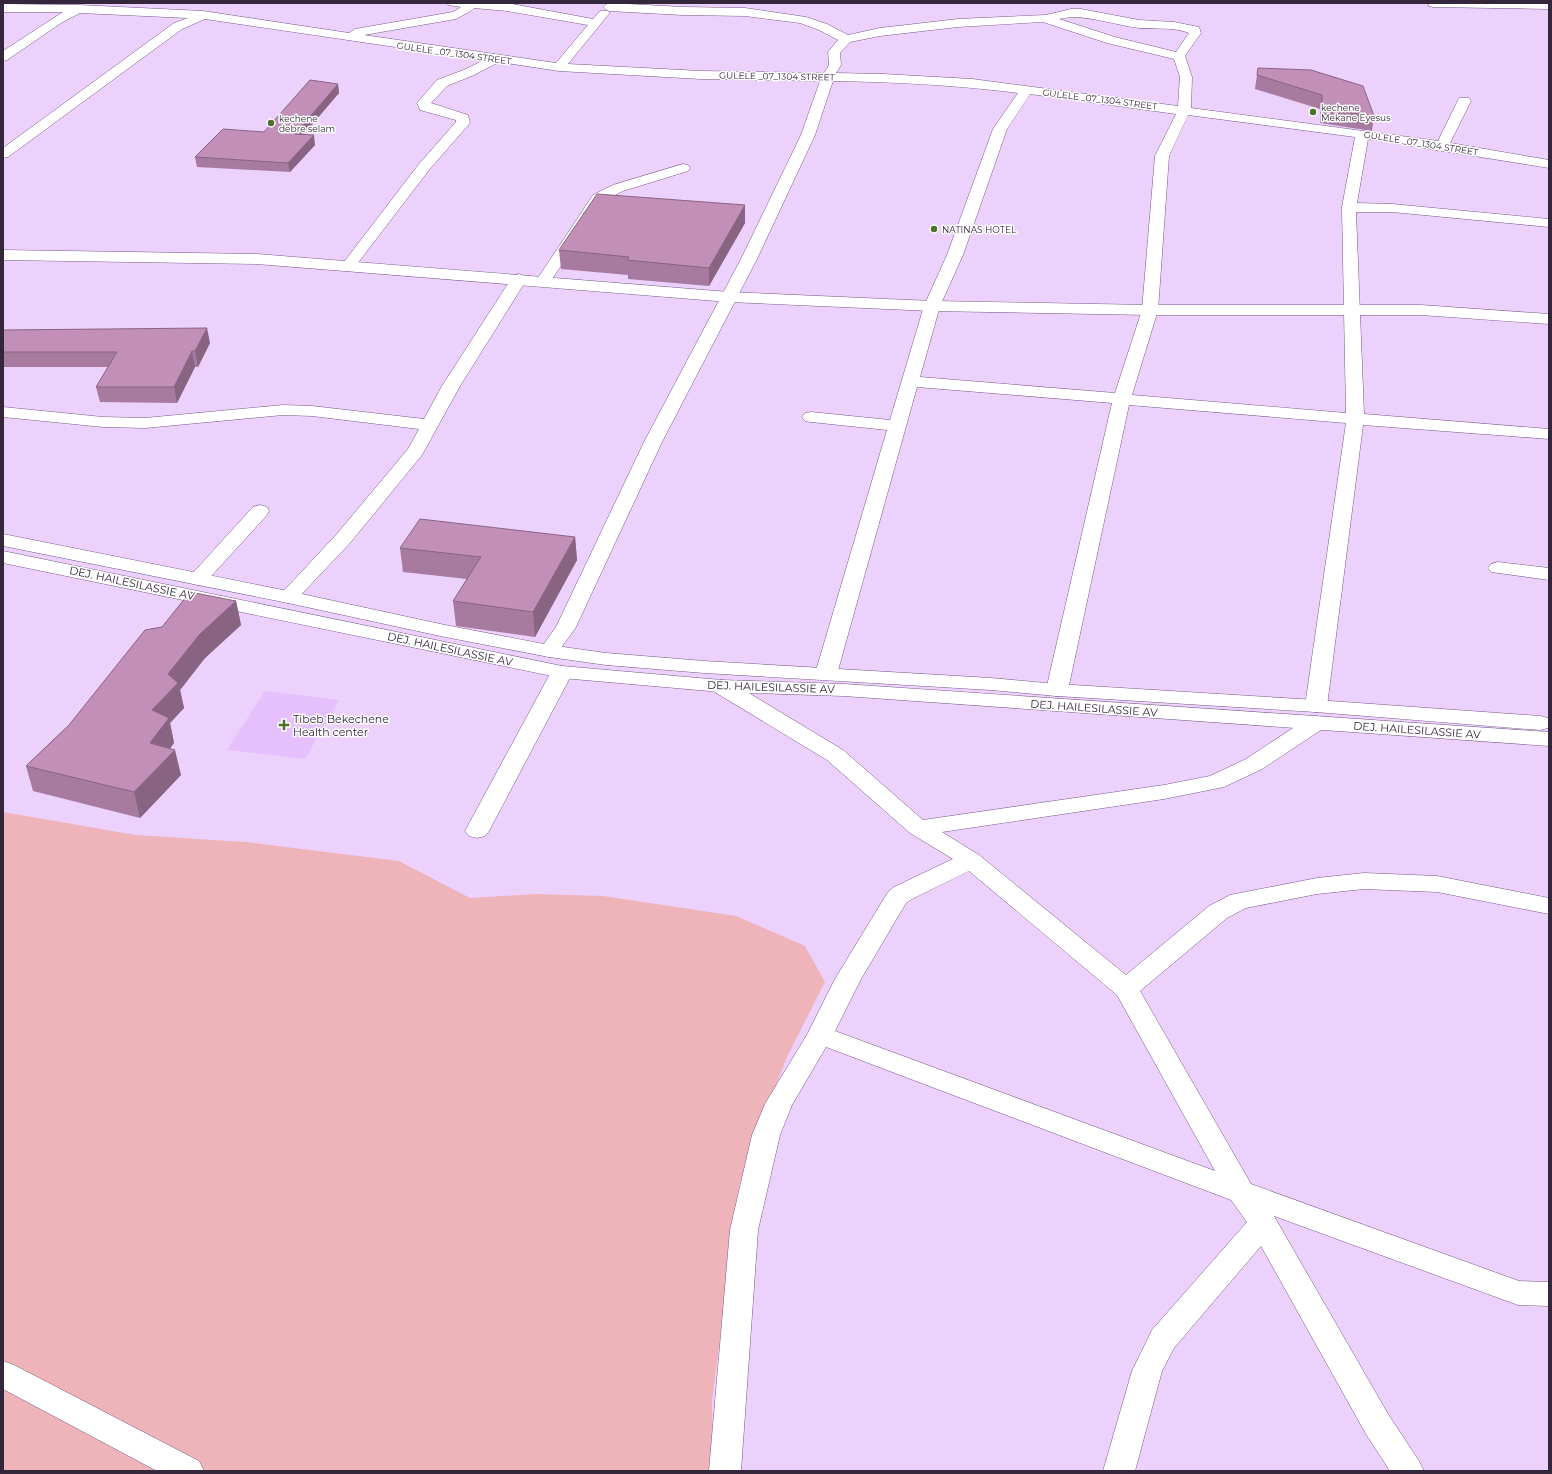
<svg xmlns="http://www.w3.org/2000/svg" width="1552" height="1474" font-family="Montserrat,sans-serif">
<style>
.built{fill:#e6c0fd}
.green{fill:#efb4b9}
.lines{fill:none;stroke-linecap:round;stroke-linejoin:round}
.minor-casing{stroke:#775989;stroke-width:1}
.major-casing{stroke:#775989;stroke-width:1}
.minor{fill:#fff;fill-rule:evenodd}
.major{fill:#fff;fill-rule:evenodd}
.wall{fill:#a77b9f}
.shaded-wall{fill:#886482}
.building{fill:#c28fb9;stroke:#886482}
.poi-dot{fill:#4d722c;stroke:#fefefe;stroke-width:1.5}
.labels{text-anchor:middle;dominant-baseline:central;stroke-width:3;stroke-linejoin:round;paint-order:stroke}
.far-street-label{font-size:9px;fill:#34273c;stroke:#fefefe}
.far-poi-label{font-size:9px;fill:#34273c;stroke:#fefefe;text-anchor:start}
.street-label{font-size:11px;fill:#34273c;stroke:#fefefe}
.poi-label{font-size:11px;fill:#34273c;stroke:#fefefe;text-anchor:start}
</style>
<rect width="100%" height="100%" fill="#ecd1fd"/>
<!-- built -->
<path class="built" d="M265,691L339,700L305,759L227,750Z"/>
<!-- green -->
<path class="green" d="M3,812L136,835L245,842L399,861L470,898L536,894L603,896L736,916L805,946L825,982L786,1059L739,1185L712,1402L713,1471H3Z"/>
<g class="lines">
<!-- minor casing -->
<g class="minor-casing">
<g id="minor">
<path d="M447,3H507L593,19L600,11H608L610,13L608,15L568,64L701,71L824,73L829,65L828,52L838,40L819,30L800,23L745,16L683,15L609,11L605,9L603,7L605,5L609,3L683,7L745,8L806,17L827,24L848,35L880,28L958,19L1046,15L1071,9H1081L1139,20L1174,22L1199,27L1201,33L1185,56L1192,77L1191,108L1438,141L1459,98H1469L1471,101L1450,143L1549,160V168L1368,139L1357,203L1392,204L1549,219V227L1392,212H1356L1364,414L1549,429V439L1363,425L1327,706L1324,711L1316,712L1308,711L1305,706L1346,423L1129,405L1068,690L1065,695L1057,696L1049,695L1046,690L1112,403L917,387L837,674L833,678L826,680L819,678L815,674L887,430L811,422L805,421L802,417L805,413L811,412L890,420L924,306L947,255L993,129L1018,93C956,85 895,82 833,81L815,135L757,259L662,442L576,627L556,655L549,657L542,655L539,651L556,627L644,442L741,259L801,135L820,81L701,79L559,71L499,62L474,75L447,86L431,103L468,115L470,123L429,170L354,268L349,270L344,268L341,265L344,262L419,164L456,122V120L420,110L417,103L437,80L466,69L484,60L205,19L182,29L8,157L3,158V148L174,23L188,18L80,13L61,23L7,60L3,61V51L63,12H3V4L79,5L203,11L349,33L355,29L453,12L461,7L449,5ZM474,8L507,11L588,25L556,63L364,35L456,19L469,12ZM1071,17C1094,17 1116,25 1139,28C1156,29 1174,27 1189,33L1176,52L1115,37L1059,19ZM1043,22L1107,43L1174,59L1180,77L1178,106L972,79L883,74L836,73L841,65L840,53L850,42L880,36L958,27ZM1030,94L1176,114L1155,156L1142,310L1115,393L920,377L940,306L963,255L1007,129ZM1188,115L1355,137L1342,207L1346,413L1132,395L1158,310L1169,156Z"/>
<path d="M1428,3H1549V9L1433,7L1429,6Z"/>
<path d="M683,164L688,165L690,168L688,171L623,191L603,201L549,284L544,286L539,284L536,281L593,195L613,185Z"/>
<path d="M519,274L524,276L527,279L460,386L422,455L350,543L295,601L288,603L281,601L278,597L336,535L408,449L419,429L312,416L283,415L145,428L103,427L3,417V407L103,417L145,418L283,405L312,406L424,419L442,386L511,279L514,276Z"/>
<path d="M260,505L267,507L269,511L267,515L205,583L198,585L191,583L188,579L191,575L253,507Z"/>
<path d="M1498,562L1549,568V580L1491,572L1488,568L1491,564Z"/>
<path d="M562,666L569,668L573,672L489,831L485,836L477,838L469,836L465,831L551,672L555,668Z"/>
<path d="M721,680L729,681L843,750L923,820L1164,785L1210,776L1246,759L1308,718L1316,716L1324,718L1327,723L1324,728L1262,769L1224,787L1164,799L942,832L979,855L1126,975L1209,906L1230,895L1317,878L1364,873L1437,876L1549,898V914L1437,892L1364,889L1317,894L1246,908L1227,918L1140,991L1251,1184L1519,1281L1549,1282V1306L1518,1305L1274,1216L1388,1414L1419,1461L1424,1471H1390L1366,1434L1261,1246L1174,1348L1162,1371L1135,1471H1103L1132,1371L1152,1330L1247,1222L1231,1200L826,1047L792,1105L780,1135L758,1230L741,1471H709L730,1230L752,1135L765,1104L808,1033L835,979L888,892L894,887L953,859L910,833L827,760L713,691L710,686L713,681ZM969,871L1117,995L1215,1171L835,1031L861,979L906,903L912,899Z"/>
<path d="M3,1361L14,1365L199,1461L204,1471H157L3,1389Z"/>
</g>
</g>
<!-- major casing -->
<g class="major-casing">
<g id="major">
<path d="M3,250L257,254L729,292L932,301L1150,305H1421L1549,314V324L1421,315H1150L932,311L729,302L257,264L3,260Z"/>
<path d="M3,534L288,591L445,625L549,645L606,653L704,661L991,678L1057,684L1316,700L1540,716L1548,718L1549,726L1548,728L1540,730L1316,712L1057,696L991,690L704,673L606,665L549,657L445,637L288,603L3,546Z"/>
<path d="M3,551L562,666L721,680L844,684L1549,732V746L844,696L721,692L562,678L3,563Z"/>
</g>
</g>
<!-- minor -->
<use href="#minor" class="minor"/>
<!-- major -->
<use href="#major" class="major"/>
</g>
<!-- wall -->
<g class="wall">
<path d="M1258,68L1374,116L1372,131L1320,123V109L1255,89Z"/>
<path d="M338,84L339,93L304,134L315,145L290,172L197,167L195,157L264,132Z"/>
<path d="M745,205V223L709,286L628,279V275L561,269L559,250Z"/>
<path d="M3,330L210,343L198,367H195L177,403L100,402L96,387L108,367H3Z"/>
<path d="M575,537L577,560L535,637L456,626L453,601L467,579L403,572L400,548Z"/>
<path d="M236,601L241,625L205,658L180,690L184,708L170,723L174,743L170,748L181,775L140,818L33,791L26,766L69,725L162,627Z"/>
</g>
<!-- shaded-wall -->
<g class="shaded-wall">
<path d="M338,84L339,93L296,143L295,134Z"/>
<path d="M314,135L315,145L290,172L288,163Z"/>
<path d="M745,205V223L709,286V268Z"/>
<path d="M207,328L210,343L198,367L195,351Z"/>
<path d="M192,351L195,367L177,403L174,387Z"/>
<path d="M575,537L577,560L535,637L533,612Z"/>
<path d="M236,601L241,625L205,658L180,690L184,708L170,723L174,743L156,768L150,743L152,710L168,674L200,634Z"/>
<path d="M175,750L181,775L140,818L134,792Z"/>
</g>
<!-- building -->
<g class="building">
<path d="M1258,68L1311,70L1363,86L1374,116L1322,109V95L1257,75Z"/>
<path d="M310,80L338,84L295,134L314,135L288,163L195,157L223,129L264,132Z"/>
<path d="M597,194L745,205L709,268L627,260L629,257L559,250Z"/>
<path d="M207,328L195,351H192L174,387H96L117,352H3V330Z"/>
<path d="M420,519L575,537L533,612L453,601L481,557L400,548Z"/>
<path d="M190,592L236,601L200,634L168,674L178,683L152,710L169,718L150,743L175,750L134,792L26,766L69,725L145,630L162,627Z"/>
</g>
<!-- markers -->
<g class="poi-dot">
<circle cx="1313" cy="112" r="4"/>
<circle cx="271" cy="123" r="4"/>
<circle cx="934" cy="229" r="4"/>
<path d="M282 719h4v4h4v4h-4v4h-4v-4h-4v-4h4z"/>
</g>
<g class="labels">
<!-- far-street labels -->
<g class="far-street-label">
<text transform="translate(454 53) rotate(8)">GULELE _07_1304 STREET</text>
<text transform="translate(777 76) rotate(1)">GULELE _07_1304 STREET</text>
<text transform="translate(1100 99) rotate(7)">GULELE _07_1304 STREET</text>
<text transform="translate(1421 143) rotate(9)">GULELE _07_1304 STREET</text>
</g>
<!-- far-poi labels -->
<g class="far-poi-label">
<text x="1321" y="107">kechene<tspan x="1321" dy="10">Mekane Eyesus</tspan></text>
<text x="279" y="118">kechene<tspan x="279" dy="10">debre selam</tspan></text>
<text x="942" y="229">NATINAS HOTEL</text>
</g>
<!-- street labels -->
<g class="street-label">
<text transform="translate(132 583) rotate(12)">DEJ. HAILESILASSIE AV</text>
<text transform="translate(450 649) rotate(12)">DEJ. HAILESILASSIE AV</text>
<text transform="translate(771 687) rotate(2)">DEJ. HAILESILASSIE AV</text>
<text transform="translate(1094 708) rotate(4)">DEJ. HAILESILASSIE AV</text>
<text transform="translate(1417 730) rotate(4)">DEJ. HAILESILASSIE AV</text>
</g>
<!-- poi labels -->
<g class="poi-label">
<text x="293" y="719">Tibeb Bekechene<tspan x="293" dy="13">Health center</tspan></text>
</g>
</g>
<!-- border -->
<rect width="1552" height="1474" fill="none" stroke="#34273c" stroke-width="8"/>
</svg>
